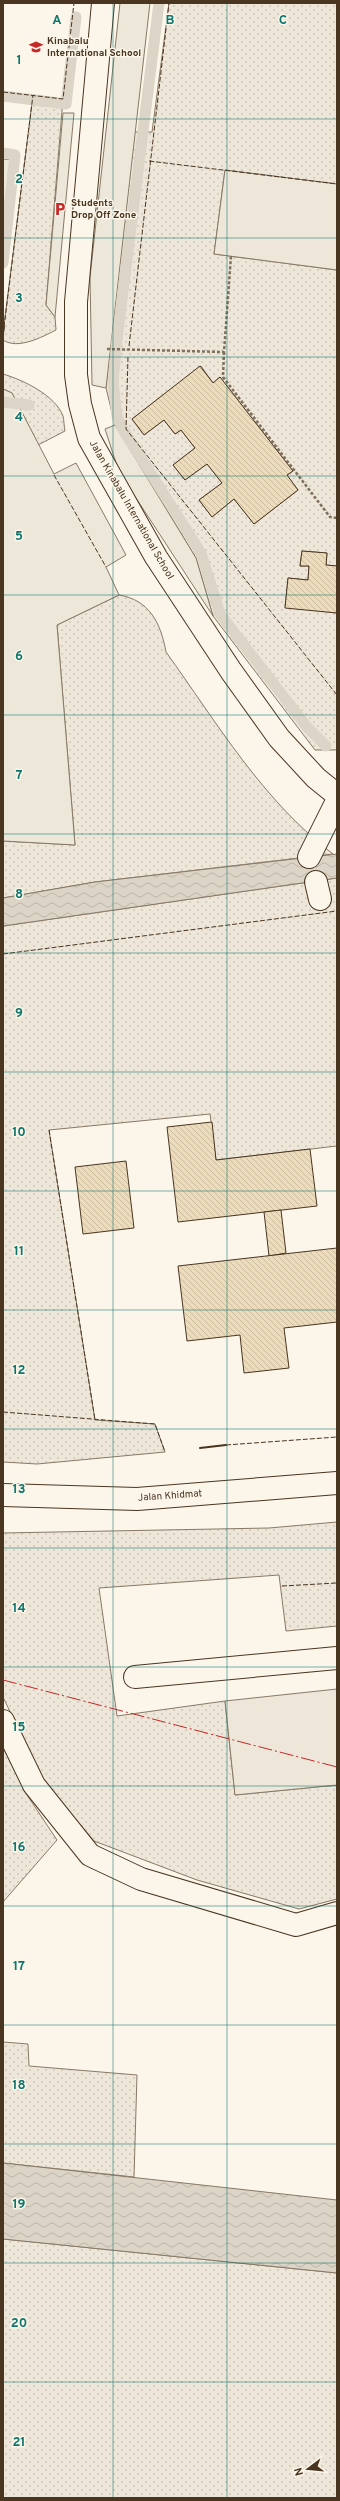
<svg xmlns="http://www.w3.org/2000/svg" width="340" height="2501" font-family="Overpass,sans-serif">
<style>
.grass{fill:url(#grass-dots);stroke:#887966;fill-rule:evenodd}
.garden{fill:#ede6d9;stroke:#887966}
.parking{fill:#ede7d9;stroke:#887966}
.water{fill:url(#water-waves);stroke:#887966}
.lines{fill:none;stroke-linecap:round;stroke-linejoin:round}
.stream{stroke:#dcd4c6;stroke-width:11}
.building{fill:url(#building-back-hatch);stroke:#4a3520}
.minor-casing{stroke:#4a3520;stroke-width:24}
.path{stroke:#7f6f5c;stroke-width:2.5;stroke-dasharray:3 2;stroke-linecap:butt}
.minor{stroke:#fbf6e9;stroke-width:22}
.fence{stroke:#4a3520;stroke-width:1;stroke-dasharray:5 2;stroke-linecap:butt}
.wall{stroke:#4a3520;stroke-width:2}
.power{stroke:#c62828;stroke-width:1;stroke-dasharray:14 3 2 3;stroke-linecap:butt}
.grid{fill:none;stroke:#0f766e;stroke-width:1;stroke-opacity:0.55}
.labels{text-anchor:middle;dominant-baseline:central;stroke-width:3;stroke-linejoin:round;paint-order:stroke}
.poi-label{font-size:10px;font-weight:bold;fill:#4a3520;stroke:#fbf6e9;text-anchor:start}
.street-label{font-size:10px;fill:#4a3520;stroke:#fbf6e9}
.grid-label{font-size:13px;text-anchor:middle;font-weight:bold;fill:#0f766e;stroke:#fbf6e9;stroke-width:3;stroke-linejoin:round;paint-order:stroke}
</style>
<defs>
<pattern id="grass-dots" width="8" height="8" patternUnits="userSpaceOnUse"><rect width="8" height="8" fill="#ede6d9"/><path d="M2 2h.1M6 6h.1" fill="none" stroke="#cdc6ba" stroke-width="1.8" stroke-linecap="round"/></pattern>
<pattern id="water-waves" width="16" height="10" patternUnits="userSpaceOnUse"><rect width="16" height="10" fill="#dcd4c6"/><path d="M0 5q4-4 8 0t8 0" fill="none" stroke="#beb7aa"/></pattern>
<pattern id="building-back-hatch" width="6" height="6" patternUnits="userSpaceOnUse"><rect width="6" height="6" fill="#ecdcbc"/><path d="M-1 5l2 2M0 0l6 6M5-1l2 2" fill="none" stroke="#ccbda1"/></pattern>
</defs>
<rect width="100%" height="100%" fill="#fbf6e9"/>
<!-- grass -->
<g class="grass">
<path d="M169,3H337V184L225,170L214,254L337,270V566L326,565L327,553L302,551L300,566H309L308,580L288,578L285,607L337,613V749L335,750H315L213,616L196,558L115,425L106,388L134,132H152ZM201,366L213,383L220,377L293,471L287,475L298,490L254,524L234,499L212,517L199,500L222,483L207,464L185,480L173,465L195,448L181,430L175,434L164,420L144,435L132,419Z"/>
<path d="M33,95L63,99L46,305L55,317L56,330C42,337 18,350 3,340V333Z"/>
<path d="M3,374C23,380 55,395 63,416C64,420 64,426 65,431L38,445L12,393L3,389Z"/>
<path d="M119,595C150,600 161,624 166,652C217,723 263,801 333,854L95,882L3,898V841L75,845L57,625Z"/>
<path d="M337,878V1146L216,1160L210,1114L49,1130L95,1420L155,1424L165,1452L37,1464L3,1462V926Z"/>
<path d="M337,1522V1626L286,1631L279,1575L99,1588L117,1716L225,1701L235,1795L337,1785V1899L299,1909L197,1880L94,1841L43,1781L3,1697V1533L269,1528Z"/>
<path d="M3,1747L27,1795L57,1840L3,1902Z"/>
<path d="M3,2042L28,2044L29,2066L137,2075L134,2177L3,2163Z"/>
<path d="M3,2239L337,2273V2498H3Z"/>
</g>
<!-- garden -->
<g class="garden">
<path d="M225,170L337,184V270L214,254Z"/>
<path d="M337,1689V1785L235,1795L225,1701Z"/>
</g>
<!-- parking -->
<g class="parking">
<path d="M120,3H150L106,388L92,385L90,277Z"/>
<path d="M63,113H74L55,317L46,305Z"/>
<path d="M3,159L13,160L3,248Z"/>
<path d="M3,389L12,393L54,474L76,463L126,555L106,567L119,595L57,625L75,845L3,841Z"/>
<path d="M115,425L196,558L213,616L119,472L105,429Z"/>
</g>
<!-- water -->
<g class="water">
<path d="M337,854V878L3,926V898L95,882Z"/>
<path d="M3,2163L337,2200V2273L3,2239Z"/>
</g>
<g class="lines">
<!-- stream -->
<g class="stream">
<path d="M159,3L117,339L113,383L117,416L122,428L201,553L220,614L307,727L326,746"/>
<path d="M3,96L66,104L76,17"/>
<path d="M3,153L15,155L3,263"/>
<path d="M3,402L29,405"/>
</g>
</g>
<!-- building -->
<g class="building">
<path d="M200,366L213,383L220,377L293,471L287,475L298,490L254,524L234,499L212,517L199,500L222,483L207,464L185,480L173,465L195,448L181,430L175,434L164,420L144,435L132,419Z"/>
<path d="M302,551L327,553L326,565L337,566V613L285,608L288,578L308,580L309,566H300Z"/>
<path d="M212,1122L216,1160L310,1149L317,1206L178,1222L167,1127Z"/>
<path d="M126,1161L134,1228L83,1234L75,1167Z"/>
<path d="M281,1210L286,1253L269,1256L264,1212Z"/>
<path d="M337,1248V1322L284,1328L289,1368L244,1373L240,1335L187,1341L178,1266Z"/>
</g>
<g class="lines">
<!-- minor casing -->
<g class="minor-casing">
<g id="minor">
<path d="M103,3L76,302V375L80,404L89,438L156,557L231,671L279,738L316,778L337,795"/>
<path d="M309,857L337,801"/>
<path d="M316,882L320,899"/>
<path d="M3,1495L137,1499L337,1483"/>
<path d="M135,1677L337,1658"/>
<path d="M3,1721L34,1785L90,1855L141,1879L296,1925L337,1913"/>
</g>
</g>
<!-- path -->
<g class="path">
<path d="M107,349L224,352L231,256"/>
<path d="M224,352L223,377L330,517L337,518"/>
</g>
<!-- minor -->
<use href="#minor" class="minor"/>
<!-- fence -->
<g class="fence">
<path d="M3,92L63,99L74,3"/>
<path d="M149,161L337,184"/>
<path d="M4,327L33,95"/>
<path d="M129,346L169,3"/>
<path d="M128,357L126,429L337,695"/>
<path d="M54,475L106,567"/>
<path d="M3,954L337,911"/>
<path d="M49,1130L95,1420"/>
<path d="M3,1412L155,1424L165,1452"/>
<path d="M226,1445L337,1437"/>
<path d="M282,1586L337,1583"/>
</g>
<!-- wall -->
<g class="wall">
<path d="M3,333L4,327"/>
<path d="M200,1448L226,1445"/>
</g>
<!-- power -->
<path class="power" d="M3,1680L337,1767"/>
</g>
<!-- grid -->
<path class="grid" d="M113,3V2498M227,3V2498M3,119H337M3,238H337M3,357H337M3,476H337M3,595H337M3,715H337M3,834H337M3,953H337M3,1072H337M3,1191H337M3,1310H337M3,1429H337M3,1548H337M3,1667H337M3,1786H337M3,1906H337M3,2025H337M3,2144H337M3,2263H337M3,2382H337"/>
<!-- icons -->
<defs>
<g id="school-bare" transform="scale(1.08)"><path d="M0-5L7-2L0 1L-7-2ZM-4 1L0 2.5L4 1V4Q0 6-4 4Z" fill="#c62828" stroke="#fbf6e9" stroke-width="2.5" paint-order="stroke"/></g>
<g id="parking-bare" transform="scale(1.08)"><path d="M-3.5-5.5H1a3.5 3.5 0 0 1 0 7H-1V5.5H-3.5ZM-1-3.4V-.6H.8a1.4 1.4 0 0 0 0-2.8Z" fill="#c62828" stroke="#fbf6e9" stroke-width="2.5" paint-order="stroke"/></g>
</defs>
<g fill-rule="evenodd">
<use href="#school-bare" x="36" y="47"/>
<use href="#parking-bare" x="60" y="209"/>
</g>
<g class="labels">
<!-- poi labels -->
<g class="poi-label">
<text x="47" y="41">Kinabalu<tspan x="47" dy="12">International School</tspan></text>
<text x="71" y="203">Students<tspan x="71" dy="12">Drop Off Zone</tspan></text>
</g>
<!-- street labels -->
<g class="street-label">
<text transform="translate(131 510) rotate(60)">Jalan Kinabalu International School</text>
<text transform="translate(170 1496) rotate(-4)">Jalan Khidmat</text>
</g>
</g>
<g class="grid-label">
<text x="57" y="24">A</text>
<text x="170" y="24">B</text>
<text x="283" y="24">C</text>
<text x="19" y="64">1</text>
<text x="19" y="183">2</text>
<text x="19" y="302">3</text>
<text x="19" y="421">4</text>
<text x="19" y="540">5</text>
<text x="19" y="660">6</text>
<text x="19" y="779">7</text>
<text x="19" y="898">8</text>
<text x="19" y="1017">9</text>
<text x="19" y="1136">10</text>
<text x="19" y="1255">11</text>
<text x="19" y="1374">12</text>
<text x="19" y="1493">13</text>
<text x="19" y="1612">14</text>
<text x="19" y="1731">15</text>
<text x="19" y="1851">16</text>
<text x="19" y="1970">17</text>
<text x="19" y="2089">18</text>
<text x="19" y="2208">19</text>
<text x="19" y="2327">20</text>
<text x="19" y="2446">21</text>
</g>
<!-- border -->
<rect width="340" height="2501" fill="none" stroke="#4a3520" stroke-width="8"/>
<!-- north arrow -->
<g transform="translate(308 2469) rotate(254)" stroke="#fbf6e9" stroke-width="3" paint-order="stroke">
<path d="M0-3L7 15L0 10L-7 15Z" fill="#4a3520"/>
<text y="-6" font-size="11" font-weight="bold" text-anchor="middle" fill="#4a3520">N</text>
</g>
</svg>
